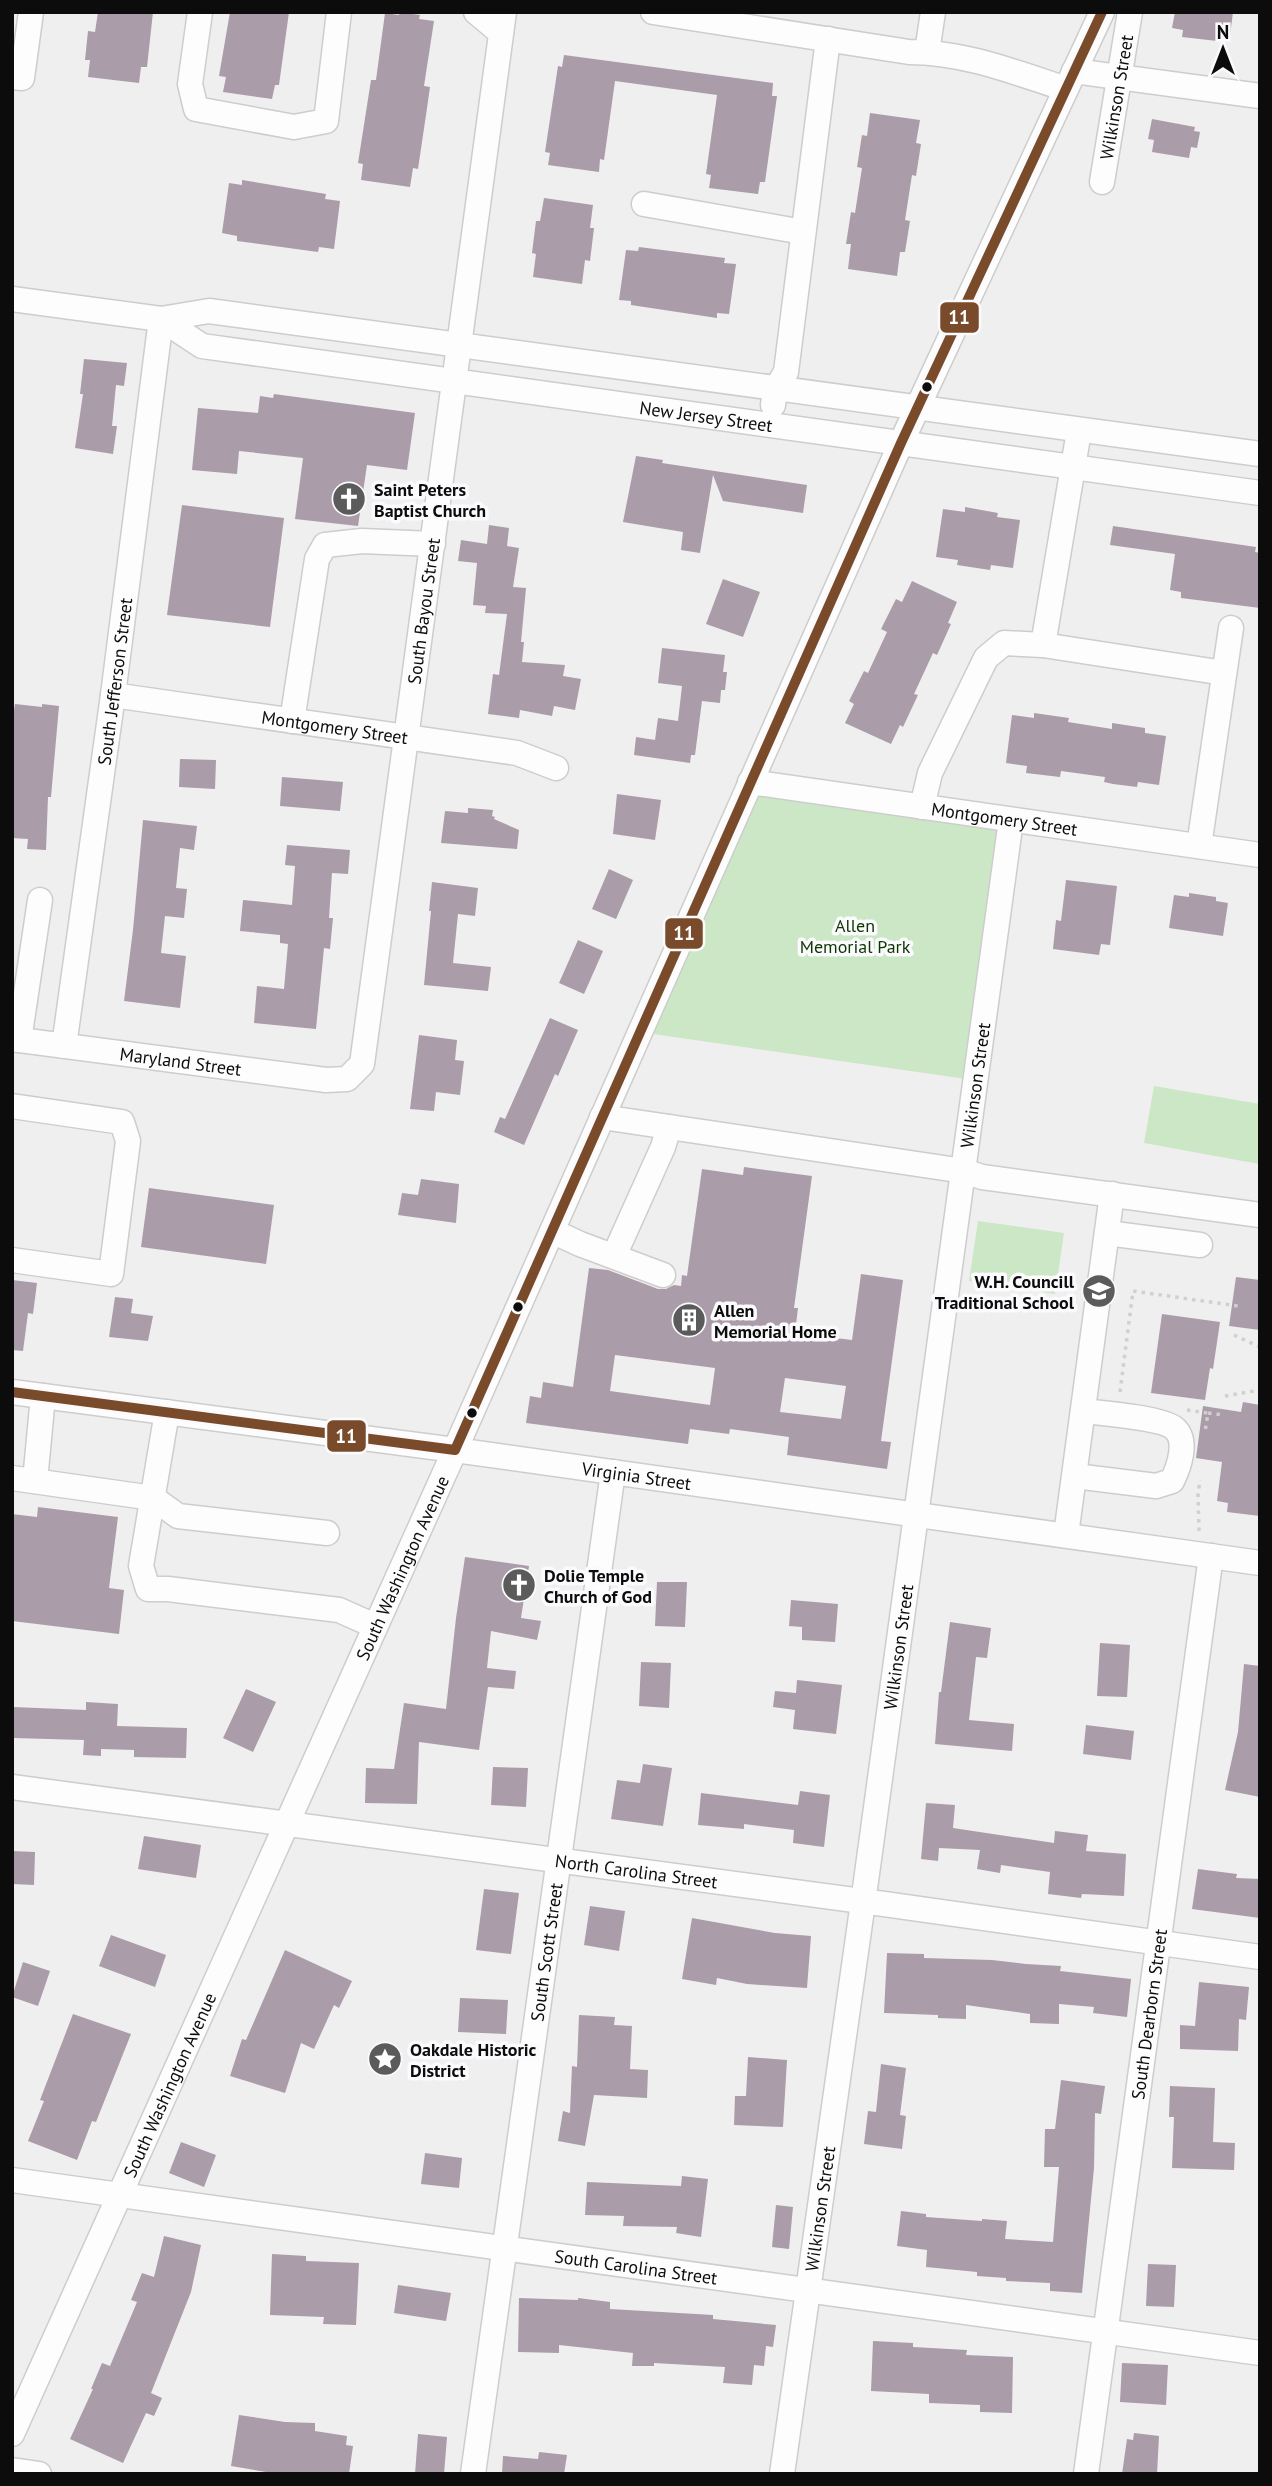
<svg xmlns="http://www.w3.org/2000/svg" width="1272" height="2486" font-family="'PT Sans',sans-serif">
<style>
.green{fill:#cce7c5}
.building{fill:#ab9ca9;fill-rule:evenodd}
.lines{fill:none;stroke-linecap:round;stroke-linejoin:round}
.minor-casing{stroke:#cdcdcd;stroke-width:27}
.path{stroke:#d0d0d0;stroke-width:3.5;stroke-dasharray:3.5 5;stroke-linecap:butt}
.minor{stroke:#fdfdfd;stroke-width:24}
.bus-1-casing{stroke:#fbfbfe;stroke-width:16}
.bus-1{stroke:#7a4b2a;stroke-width:10}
.bus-dot{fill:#0c0c0d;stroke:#fbfbfe;stroke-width:2.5}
.labels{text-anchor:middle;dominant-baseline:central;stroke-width:7;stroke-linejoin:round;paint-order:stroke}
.street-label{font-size:18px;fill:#0c0c0d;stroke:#fbfbfe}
.poi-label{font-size:18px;font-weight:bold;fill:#0c0c0d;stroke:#fbfbfe;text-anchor:start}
.park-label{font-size:18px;fill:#0b3600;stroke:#fbfbfe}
.line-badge{stroke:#fbfbfe;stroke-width:2.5}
.badge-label{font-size:19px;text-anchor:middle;font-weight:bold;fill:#fff}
</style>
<rect width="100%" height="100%" fill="#efefef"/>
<!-- green -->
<g class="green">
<path d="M758,795L1000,828L966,1079L653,1034Z"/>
<path d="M1154,1086L1260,1104L1259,1164L1144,1143Z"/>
<path d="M978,1221L1064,1233L1055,1294L969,1281Z"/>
</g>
<!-- building -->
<g class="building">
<path d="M98,12H153L147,67H141L139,83L88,77L90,60H85L88,31L95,32Z"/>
<path d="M230,12H289L279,85H275L272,99L223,92L226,77L219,76Z"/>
<path d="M399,12L420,15L419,19L434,21L424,86L430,87L426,115L418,169L413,168L410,187L361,180L363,164L358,163L371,80H376L385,13L399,15Z"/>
<path d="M1175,12H1233L1230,36L1218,34L1217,41L1182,37L1183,30L1172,28Z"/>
<path d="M564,55L773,83L772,96H777L765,182H760L758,194L709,188L711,175L706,174L717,95L615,81L604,160L600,159L599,172L548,165L550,153L545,152L558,66L562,67Z"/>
<path d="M870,113L920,120L916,143L921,144L916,176L912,175L905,220L910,221L905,252H900L897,276L848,269L851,244H846L851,212L855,213L862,168L857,167L862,135L867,136Z"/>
<path d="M1152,119L1195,127L1194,131L1200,132L1197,148L1191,147L1189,158L1152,152L1154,140L1148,139Z"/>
<path d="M242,180L326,194L325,199L340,201L334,249L319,247L318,252L237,241V236L222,233L229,183L242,185Z"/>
<path d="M544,198L593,205L590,228H594L590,261L585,260L582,284L533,277L536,254L532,253L536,221H540Z"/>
<path d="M639,247L725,258L724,263L736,264L729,314L717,313V318L631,305V301L619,300L626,250L638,251Z"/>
<path d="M84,359L127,363L124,386L116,385L112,426H117L113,454L75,448L83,394H80Z"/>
<path d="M274,394L415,413L407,470L367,465L358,526L295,519L303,458L239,451L237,474L192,470L198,408L258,413L260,396L273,398Z"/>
<path d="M636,456L663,460L662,463L807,485L803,513L723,501L713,475L700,553L681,550L683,532L623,522Z"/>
<path d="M182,505L284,518L270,627L167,615Z"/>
<path d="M965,507L998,513L997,517L1020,520L1013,568L991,565L990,570L957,565L958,560L936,557L943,509L965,512Z"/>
<path d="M489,525L509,528L507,546L519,548L513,587L526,588L521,642H524L522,662L565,665L563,676L581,679L575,710L554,706L552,716L520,710L519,718L488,714L493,674L499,675L507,614L485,613L486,606L473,605L477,563L458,561L461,540L487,544Z"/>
<path d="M1113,526L1256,547L1255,552L1260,553V608L1181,598V592L1170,590L1175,554L1110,545Z"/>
<path d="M723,579L760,592L743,637L706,624Z"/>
<path d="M912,581L957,602L948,623L951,624L937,655L933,653L914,694L918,695L903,727L900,725L891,744L845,723L854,704L849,701L864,671L868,673L887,632L881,629L896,599L902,602Z"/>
<path d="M662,648L725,655L723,672H727L725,690H721L720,703L702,701L695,755H691L690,763L634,755L636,737L655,740L658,718L678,721L682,686L658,683Z"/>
<path d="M15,704L42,707V704L59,706L51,797H48L46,850L27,849L28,839L12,838V723Z"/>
<path d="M1034,713L1069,718L1068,722L1112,729V723L1145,728V733L1166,736L1159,785L1138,782L1137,787L1113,784L1104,782L1105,777L1061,771L1060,777L1026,773L1027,766L1006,763L1012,715L1034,718Z"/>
<path d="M180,759L216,760L215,789L179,787Z"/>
<path d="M282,777L343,782L340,811L280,806Z"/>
<path d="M617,794L661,800L655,840L613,834Z"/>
<path d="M468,808L493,810L492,816L495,817L494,819L519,830L517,849L441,843L445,811L468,813Z"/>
<path d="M143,820L197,826L194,850L180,848L176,888L187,889L184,918L165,916L161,953L186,956L180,1008L124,1001L133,930Z"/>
<path d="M287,845L350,850L348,874L332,873L329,918H333L330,949L324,948L316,1029L254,1023L257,986L284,989L288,944L280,943V935L240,931L243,900L292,905L295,866L285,865Z"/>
<path d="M609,869L633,880L616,919L592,909Z"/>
<path d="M1066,880L1117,886L1110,945L1101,944L1099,955L1053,949L1056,920L1061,921Z"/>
<path d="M432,882L478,888L475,916L458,914L453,963L491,967L488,991L424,985L431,911H429Z"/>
<path d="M1189,893L1216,897V901L1228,903L1223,936L1169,928L1174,895L1189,897Z"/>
<path d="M578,940L603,951L584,994L559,983Z"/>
<path d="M550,1018L578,1030L558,1076L555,1074L524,1145L494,1132L500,1117L505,1119Z"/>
<path d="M419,1035L457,1040L455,1060L464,1061L460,1095L436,1092L434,1111L410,1109Z"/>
<path d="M744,1167L812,1176L794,1308H798L795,1333L852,1340L861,1274L903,1280L881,1441L891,1442L887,1469L787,1455L789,1437L730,1429L729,1434L690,1429L688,1444L526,1423L530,1396L541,1398L543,1382L573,1387L589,1268L608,1270L658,1289H666L674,1285L681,1286L682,1275L687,1276L702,1169L743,1175ZM615,1355L715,1368L710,1405L610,1391ZM785,1378L846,1386L841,1419L780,1412Z"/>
<path d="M421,1179L459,1184L456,1223L398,1215L402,1193L418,1195Z"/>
<path d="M149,1188L274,1205L266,1264L141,1247Z"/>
<path d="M1236,1277L1260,1280V1330L1229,1326Z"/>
<path d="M12,1280L37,1283L33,1314L28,1313L23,1351L12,1350Z"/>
<path d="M115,1297L133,1299L131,1313L153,1316L148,1341L109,1337Z"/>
<path d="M1162,1314L1220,1322L1213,1369L1210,1368L1205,1400L1151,1393Z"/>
<path d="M1243,1402L1260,1405V1516L1227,1512L1228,1503L1217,1501L1222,1462L1196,1458L1203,1406L1241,1412Z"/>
<path d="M38,1507L118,1517L109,1588L124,1590L119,1634L12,1621V1514L37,1517Z"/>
<path d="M465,1557L529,1566L521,1618L541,1621L537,1640L491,1631L487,1668L516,1671L514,1689L488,1687L479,1750L419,1742L417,1804L365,1803L366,1768L394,1769L404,1703L446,1709L456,1618Z"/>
<path d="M657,1582H687L685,1627L655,1626Z"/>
<path d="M791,1600L838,1604L835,1642L802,1640V1627L789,1626Z"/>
<path d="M950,1622L991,1628L987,1658L976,1657L969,1720L1014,1724L1012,1751L935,1744L939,1692H941Z"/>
<path d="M1100,1643L1130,1645L1127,1697L1097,1696Z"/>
<path d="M641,1662L671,1663L669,1708L639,1706Z"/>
<path d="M1244,1664L1260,1666V1797L1225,1790L1238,1732Z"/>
<path d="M797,1680L842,1685L836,1734L793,1729L795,1710L773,1707L775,1691L796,1693Z"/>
<path d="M246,1689L276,1702L253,1752L223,1738Z"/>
<path d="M86,1702L118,1704L117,1726L187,1728L186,1758L134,1757V1750L101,1749V1756L83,1755L84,1740L12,1738L13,1707L86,1710Z"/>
<path d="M1086,1725L1134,1731L1131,1760L1083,1754Z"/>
<path d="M643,1764L672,1768L663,1826L611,1819L617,1780L640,1783Z"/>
<path d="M493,1767L528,1768L526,1807L491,1805Z"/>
<path d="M800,1791L830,1795L824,1847L793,1843L794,1830L744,1824V1829L698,1825L701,1793L798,1805Z"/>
<path d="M926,1803L955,1805L953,1828L1054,1843L1055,1831L1088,1835L1086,1851L1126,1854L1124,1896L1082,1894L1081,1898L1048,1894L1050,1872L1001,1865L1000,1873L977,1869L980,1850L939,1848L938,1861L921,1859Z"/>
<path d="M144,1836L201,1845L196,1878L138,1869Z"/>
<path d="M12,1851L35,1852L34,1885L12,1884Z"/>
<path d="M1198,1869L1237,1874L1236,1878L1260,1879V1918L1192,1909Z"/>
<path d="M484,1889L519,1893L511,1954L476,1950Z"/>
<path d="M590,1906L625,1911L619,1951L584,1945Z"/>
<path d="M692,1918L775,1933L811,1936L807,1988L747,1984L717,1978L716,1985L682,1979Z"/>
<path d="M111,1935L166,1955L155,1987L99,1966Z"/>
<path d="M285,1950L352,1981L339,2008L334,2005L314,2049L301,2043L285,2093L230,2076L242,2039L246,2040Z"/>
<path d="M887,1953L924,1954V1958L992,1960L1026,1964L1061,1966L1060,1971L1131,1979L1127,2017L1093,2013L1094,2007L1059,2004V2024L1030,2023V2014L966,2005V2019L938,2018V2015L884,2013Z"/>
<path d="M23,1962L50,1971L38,2006L12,1997Z"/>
<path d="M1199,1982L1249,1987L1246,2020L1239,2019L1238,2051L1180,2049V2025L1195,2026Z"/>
<path d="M460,1998L508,2000L506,2034L458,2032Z"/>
<path d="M73,2014L131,2034L96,2122L92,2121L77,2160L28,2141L44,2101L40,2100Z"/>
<path d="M579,2015L615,2017L614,2025L632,2026L630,2069L648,2070L647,2098L594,2095L585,2146L558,2141L563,2111L570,2113L572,2066L577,2067Z"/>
<path d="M748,2057L787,2060L783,2127L734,2125L735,2096H746Z"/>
<path d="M881,2064L906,2068L900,2115L906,2116L902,2149L864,2144L868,2111L876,2112Z"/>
<path d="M1061,2080L1105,2086L1101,2114L1095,2113L1094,2168L1082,2293L1050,2291V2283L1006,2281V2278L977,2276V2272L926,2267L927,2250L897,2246L901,2211L926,2214V2217L982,2221V2219L1007,2221L1005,2239L1053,2242L1059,2167H1044L1045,2129H1055Z"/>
<path d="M1170,2086L1215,2088L1213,2142L1235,2143L1234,2170L1172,2168L1174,2117H1169Z"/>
<path d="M181,2142L216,2155L204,2187L169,2173Z"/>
<path d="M425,2153L462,2158L459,2188L421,2184Z"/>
<path d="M682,2176L708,2179L701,2237L676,2233L677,2227L623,2226L624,2216L585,2215L587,2182L681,2186Z"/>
<path d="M776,2205L793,2207L789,2249L772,2247Z"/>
<path d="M164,2236L201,2245L191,2292L151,2393L162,2398L154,2416L146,2413L123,2463L70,2439L93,2389H91L102,2363L110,2366L137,2302L131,2300L142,2273L154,2277Z"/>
<path d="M272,2254L306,2256V2261L359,2263L356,2325L323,2324L324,2317L270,2315Z"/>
<path d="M1148,2264L1176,2265L1174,2307L1146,2306Z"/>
<path d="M398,2285L451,2293L446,2321L394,2313Z"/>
<path d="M519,2298L578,2300V2298L610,2302V2309L713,2315V2319L776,2325L773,2347L766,2346L764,2366L754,2365L752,2385L723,2383L725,2367L654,2363V2366H632L633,2353L559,2345V2353L518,2352Z"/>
<path d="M873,2341L913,2343V2347L967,2350L966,2355L1013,2357L1012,2413L980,2412V2405L929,2403V2394L871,2391Z"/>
<path d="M1122,2363L1168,2365L1166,2405L1120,2402Z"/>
<path d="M239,2415L285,2422L315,2423V2431L347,2436L346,2445L353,2446L349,2474H278L231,2466Z"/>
<path d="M1134,2433L1159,2436L1157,2474H1122L1127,2439L1133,2440Z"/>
<path d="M418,2434L447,2437L444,2474H415Z"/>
<path d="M539,2452L567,2455L564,2474H502L503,2456L538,2459Z"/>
</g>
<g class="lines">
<!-- minor casing -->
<g class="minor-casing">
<g id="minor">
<path d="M200,12L190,84L196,109L294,127L326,121L339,12"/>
<path d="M476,12L501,33"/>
<path d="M653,12L909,52C964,52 1014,72 1066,89"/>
<path d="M927,52L933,12"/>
<path d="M1074,71L1260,96"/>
<path d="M12,77L22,78L31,12"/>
<path id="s1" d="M1102,182L1130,12"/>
<path d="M644,204L803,232"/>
<path d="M12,299L161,319L209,311L1260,454"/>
<path id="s2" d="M161,319L202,346L1260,493"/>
<path d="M773,405L775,390L786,372L828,39"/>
<path d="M1043,645L1079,431"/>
<path id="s3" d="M113,695L517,753L556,768"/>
<path d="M292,721L317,559L325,545L362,541L433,544"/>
<path id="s4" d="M750,782L1260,855"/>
<path d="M922,807L930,773L986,658L1004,643L1043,645L1224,673"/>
<path d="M1199,846L1231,628"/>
<path id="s5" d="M12,1039L326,1080L347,1079L362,1064L504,12"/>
<path d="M19,1040L40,900"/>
<path id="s6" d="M64,1046L113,695L161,319"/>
<path d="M12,1106L122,1122L128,1141L111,1274L12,1260"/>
<path d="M602,1117L964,1171L982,1177L1260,1215"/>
<path d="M552,1231L580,1244L663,1275"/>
<path d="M1107,1233L1200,1245"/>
<path d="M614,1256L663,1147L669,1127"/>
<path id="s7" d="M12,1392L455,1450L1260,1563"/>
<path d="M167,1412L141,1566L148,1589H168L339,1610L375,1626"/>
<path d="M1075,1476L1156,1486L1172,1481C1179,1467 1188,1441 1175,1429C1164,1418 1101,1413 1083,1411"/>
<path d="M12,1478L153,1498L178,1516L327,1533"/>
<path d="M35,1481L43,1396"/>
<path d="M1066,1535L1112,1194"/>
<path id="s8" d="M12,1787L884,1904L1260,1957"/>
<path id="s9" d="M12,2180L1260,2353"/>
<path id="s10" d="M12,2434L455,1450L901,443L1102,12"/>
<path d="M12,2470L39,2474"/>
<path id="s11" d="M473,2474L613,1472"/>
<path id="s12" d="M782,2474L866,1881L1011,820"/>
<path id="s13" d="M1086,2474L1211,1556"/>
</g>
</g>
<!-- path -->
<g class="path">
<path d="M1234,1335L1260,1347"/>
<path d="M1120,1392L1133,1291L1238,1306"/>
<path d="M1225,1396L1260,1390"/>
<path d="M1187,1410L1208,1413L1205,1432"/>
<path d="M1208,1413L1223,1415"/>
<path d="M1199,1531L1198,1495L1200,1480"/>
</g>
<!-- minor -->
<use href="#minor" class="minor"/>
<!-- bus-1 casing -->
<g class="bus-1-casing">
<path id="bus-1" d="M12,1392L455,1450L901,443L1102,12"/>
</g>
<!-- bus-1 -->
<use href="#bus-1" class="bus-1"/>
</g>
<!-- icons -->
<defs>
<g id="church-disc" transform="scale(1.75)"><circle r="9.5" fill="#5b5b5c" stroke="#fbfbfe"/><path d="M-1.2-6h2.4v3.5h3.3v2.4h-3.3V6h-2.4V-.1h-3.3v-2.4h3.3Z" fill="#fff"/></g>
<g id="school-disc" transform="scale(1.75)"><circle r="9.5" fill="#5b5b5c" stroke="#fbfbfe"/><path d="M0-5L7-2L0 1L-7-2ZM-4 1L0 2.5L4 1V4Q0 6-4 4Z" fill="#fff"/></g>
<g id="building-disc" transform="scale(1.75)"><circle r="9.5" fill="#5b5b5c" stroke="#fbfbfe"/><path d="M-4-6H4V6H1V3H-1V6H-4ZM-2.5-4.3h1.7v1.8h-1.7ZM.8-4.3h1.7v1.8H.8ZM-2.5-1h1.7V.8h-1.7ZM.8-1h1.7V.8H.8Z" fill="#fff"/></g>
<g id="sight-disc" transform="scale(1.75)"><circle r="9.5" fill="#5b5b5c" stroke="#fbfbfe"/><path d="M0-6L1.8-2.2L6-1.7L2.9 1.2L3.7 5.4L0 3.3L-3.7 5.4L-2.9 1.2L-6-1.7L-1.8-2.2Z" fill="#fff"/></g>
</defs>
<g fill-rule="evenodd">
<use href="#church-disc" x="349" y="499"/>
<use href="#school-disc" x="1099" y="1291"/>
<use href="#building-disc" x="689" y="1320"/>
<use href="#church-disc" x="519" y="1585"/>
<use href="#sight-disc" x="385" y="2059"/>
</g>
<!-- markers -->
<g class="bus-dot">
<circle cx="927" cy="387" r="6"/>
<circle cx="518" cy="1307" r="6"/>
<circle cx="472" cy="1413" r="6"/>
</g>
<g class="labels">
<!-- street labels -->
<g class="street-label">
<text stroke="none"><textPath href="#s1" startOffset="86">Wilkinson Street</textPath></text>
<text stroke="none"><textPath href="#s2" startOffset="558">New Jersey Street</textPath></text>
<text stroke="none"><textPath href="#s5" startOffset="816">South Bayou Street</textPath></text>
<text stroke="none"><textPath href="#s6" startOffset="368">South Jefferson Street</textPath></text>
<text stroke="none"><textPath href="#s3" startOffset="224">Montgomery Street</textPath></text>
<text stroke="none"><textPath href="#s4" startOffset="257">Montgomery Street</textPath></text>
<text stroke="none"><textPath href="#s5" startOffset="170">Maryland Street</textPath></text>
<text stroke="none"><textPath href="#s12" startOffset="1402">Wilkinson Street</textPath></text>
<text stroke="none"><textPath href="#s7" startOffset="630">Virginia Street</textPath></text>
<text stroke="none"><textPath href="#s10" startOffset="950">South Washington Avenue</textPath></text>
<text stroke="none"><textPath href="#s12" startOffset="835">Wilkinson Street</textPath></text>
<text stroke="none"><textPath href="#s8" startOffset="630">North Carolina Street</textPath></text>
<text stroke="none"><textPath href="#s11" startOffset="527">South Scott Street</textPath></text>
<text stroke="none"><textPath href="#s13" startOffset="464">South Dearborn Street</textPath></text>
<text stroke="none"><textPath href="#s10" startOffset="383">South Washington Avenue</textPath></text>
<text stroke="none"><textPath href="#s12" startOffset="268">Wilkinson Street</textPath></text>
<text stroke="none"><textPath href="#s9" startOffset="630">South Carolina Street</textPath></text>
</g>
<!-- poi labels -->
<g class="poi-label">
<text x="374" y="489">Saint Peters<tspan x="374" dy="21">Baptist Church</tspan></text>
<text x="1074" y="1281" text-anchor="end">W.H. Councill<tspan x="1074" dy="21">Traditional School</tspan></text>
<text x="714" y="1310">Allen<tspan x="714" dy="21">Memorial Home</tspan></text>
<text x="544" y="1575">Dolie Temple<tspan x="544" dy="21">Church of God</tspan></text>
<text x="410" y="2049">Oakdale Historic<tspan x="410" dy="21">District</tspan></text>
</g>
<!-- park labels -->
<g class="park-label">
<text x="855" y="925">Allen<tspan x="855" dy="21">Memorial Park</tspan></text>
</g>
</g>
<g class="line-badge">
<rect x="939" y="301" width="41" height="33" rx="7" fill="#7a4b2a"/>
<rect x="664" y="917" width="40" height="33" rx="7" fill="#7a4b2a"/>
<rect x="326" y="1419" width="41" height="34" rx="7" fill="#7a4b2a"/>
</g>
<g class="badge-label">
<text x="959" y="324">11</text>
<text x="684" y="940">11</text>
<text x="346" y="1443">11</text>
</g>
<!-- border -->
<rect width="1272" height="2486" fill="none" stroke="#0c0c0d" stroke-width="28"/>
<!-- north arrow -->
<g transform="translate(1223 49)" stroke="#fbfbfe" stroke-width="5" paint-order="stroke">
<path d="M0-5L12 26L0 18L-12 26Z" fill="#0c0c0d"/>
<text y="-10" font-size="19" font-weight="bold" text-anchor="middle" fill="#0c0c0d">N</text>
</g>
</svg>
